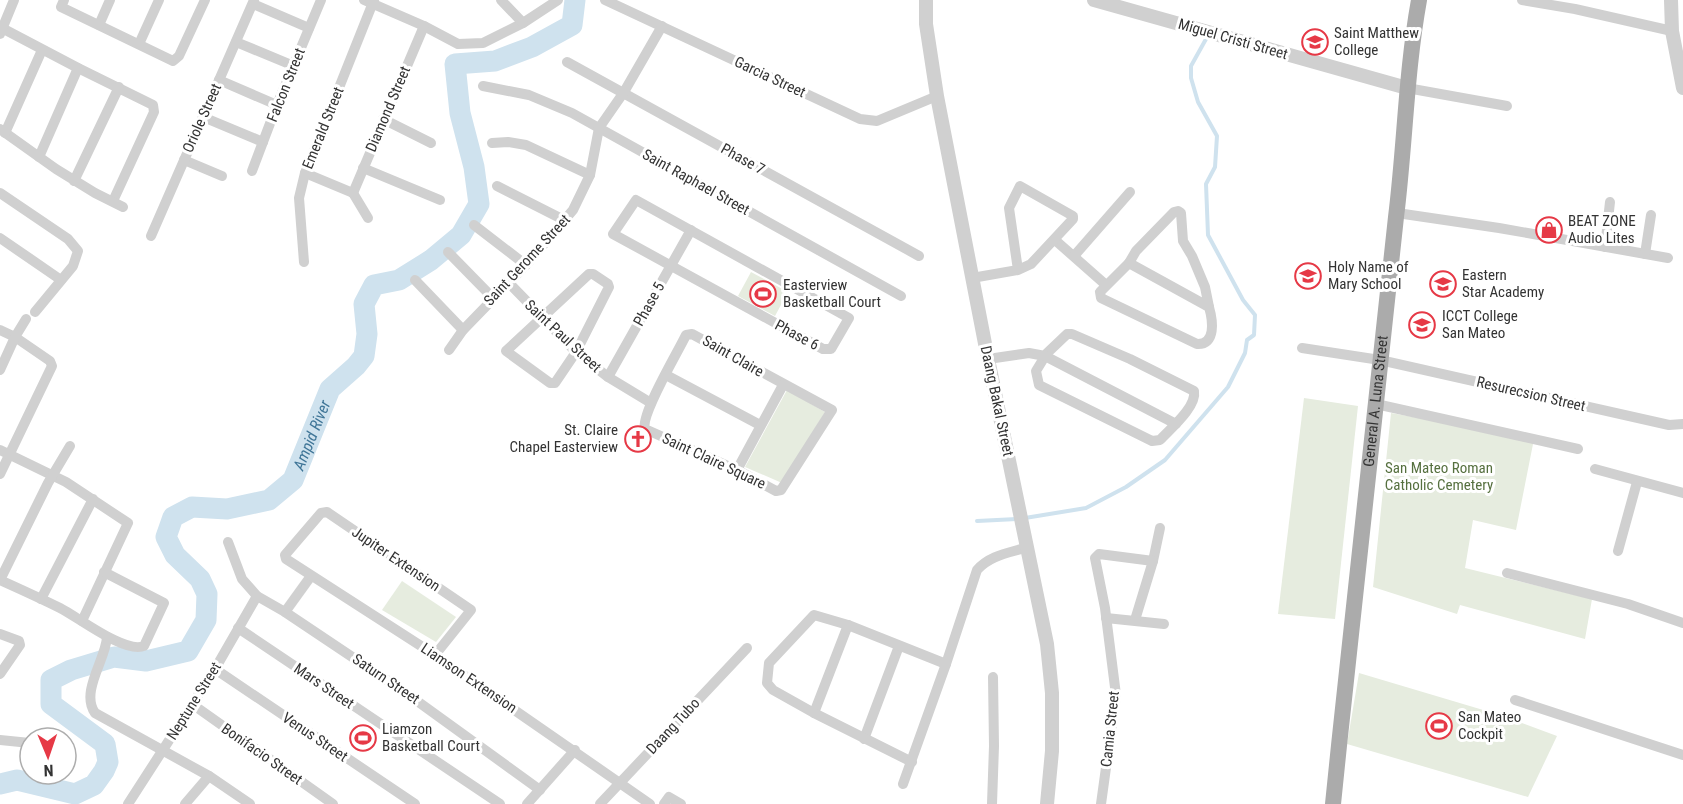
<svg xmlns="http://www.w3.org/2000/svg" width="1683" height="804" font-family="'Roboto Condensed',sans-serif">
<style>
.green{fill:#e6ecdf}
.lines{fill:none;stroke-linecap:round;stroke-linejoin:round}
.stream{stroke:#cfe2ee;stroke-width:4}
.river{stroke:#cfe2ee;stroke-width:21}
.minor{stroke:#d0d0d0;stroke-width:10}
.tertiary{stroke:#d0d0d0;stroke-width:14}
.primary{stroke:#ababab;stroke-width:16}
.labels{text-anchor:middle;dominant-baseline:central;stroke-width:6;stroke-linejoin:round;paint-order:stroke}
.poi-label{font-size:15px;fill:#333;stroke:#fff;text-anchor:start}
.street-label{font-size:15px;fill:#333;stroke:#fff}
.park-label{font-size:15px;fill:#56703f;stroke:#fff}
.water-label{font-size:16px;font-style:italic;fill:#3f7597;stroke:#fff}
</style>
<rect width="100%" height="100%" fill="#fff"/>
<!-- green -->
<g class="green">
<path d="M751,272L788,292L775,316L738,296Z"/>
<path d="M787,390L825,412L782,483L745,467Z"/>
<path d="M1304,398L1358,406L1335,619L1278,614Z"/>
<path d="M1391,413L1534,439L1516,530L1473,520L1465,568L1592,599L1585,639L1460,605L1457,614L1373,587Z"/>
<path d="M402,581L456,617L436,642L382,610Z"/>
<path d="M1359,673L1500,715L1557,736L1528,797L1347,744Z"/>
</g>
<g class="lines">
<!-- stream -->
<g class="stream">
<path d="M1025,518L1086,508L1126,487L1165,460L1228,387L1245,353L1247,340L1254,335L1255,315L1243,300L1208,235L1206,184L1215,167L1217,136L1198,102L1191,78V66L1206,39"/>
<path d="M977,521L1017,519"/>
</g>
<!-- river -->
<path class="river" id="s1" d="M0,784L17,780L75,794L94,785L104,771L108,762L105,744L51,704V680L71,670L114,657L146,661L188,651L206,620L207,594L200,579L175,555L166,537L173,517L192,507L227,509L269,500L293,480L330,389L356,366L364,356L367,334L364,304L374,285L399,280L431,260L461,235L479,204L474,167L460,113L455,64L495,61L532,47L572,25L575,0"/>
<!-- minor -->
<g class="minor">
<path d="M64,0L61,7L173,61L179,56L205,0"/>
<path d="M364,0L424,26L458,44L483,43L523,23L558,0"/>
<path d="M501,0L523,23"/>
<path d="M605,0L860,119L877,121L937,96"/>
<path d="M1522,0L1575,9L1672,31"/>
<path d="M253,4L309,28"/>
<path d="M99,25L110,0"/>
<path d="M0,27L78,68L153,105L154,112L113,201"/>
<path d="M0,34L14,0"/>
<path d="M236,42L294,66"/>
<path d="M139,44L159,0"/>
<path d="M567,62L919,256"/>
<path d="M219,80L277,105"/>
<path d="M483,86L529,95L572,113L901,296"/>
<path d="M1407,88L1507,106"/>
<path d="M203,117L263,142"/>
<path d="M383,119L431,143"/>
<path d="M0,129L56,169L95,193L123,207"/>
<path d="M5,133L42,50"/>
<path d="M492,143L508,142L526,145L590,175"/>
<path d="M39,157L78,68"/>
<path d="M184,160L222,176"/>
<path d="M363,168L440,200"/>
<path d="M252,171L277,105L321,0"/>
<path d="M305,173L353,193"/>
<path d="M74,181L119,87"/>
<path d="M497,186L566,221"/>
<path d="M0,193L68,239L78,251L73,266L35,312"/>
<path d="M353,193L424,26"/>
<path d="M353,193L368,218"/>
<path d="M636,200L849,318L831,349H823L613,234Z"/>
<path d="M1397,213L1499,228L1668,258"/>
<path d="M474,225L526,265"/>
<path d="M151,236L254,0"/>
<path d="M0,238L61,280"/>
<path d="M1055,240L1106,285"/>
<path d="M1605,247L1610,202"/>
<path d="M448,252L493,298"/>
<path d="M1645,254L1651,215"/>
<path d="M1074,256L1130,192"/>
<path d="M304,262L299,198L305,173L374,0"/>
<path d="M1129,263L1209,307C1213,321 1216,345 1197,344L1101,298L1100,292Z"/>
<path d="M1129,263L1136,251L1174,212L1178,211L1181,213L1183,241L1192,256L1205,287L1209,307"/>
<path d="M589,274H593L608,284L609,287L576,352L555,383H550L506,351Z"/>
<path d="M972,278L1018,270L1031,264L1073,219V216L1020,186L1009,208L1018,270"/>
<path d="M415,280L463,330"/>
<path d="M509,283L576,352L608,377L651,403"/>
<path d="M0,330L15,337L50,361L52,366L0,474"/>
<path d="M692,334L832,410L781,490L776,491L737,470L645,429C640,415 678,352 686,335Z"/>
<path d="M1067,334H1072L1130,359L1194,391C1197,407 1170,429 1160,440L1152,441L1039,385L1036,371L1047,353Z"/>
<path d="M1302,348L1380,360L1669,425L1683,424"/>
<path d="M449,350L463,330L526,265L573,210L590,175L599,128L624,92L662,26"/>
<path d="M988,359L1029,353L1045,356L1176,424"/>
<path d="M0,370L15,337L26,319"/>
<path d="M666,375L760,425"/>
<path d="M608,377L691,230"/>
<path d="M1376,404L1578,449"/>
<path d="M0,450L66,482L128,523L82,621"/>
<path d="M1595,469L1683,493"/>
<path d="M737,470L783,385"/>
<path d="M228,542L242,579L257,596L285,612L406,693L540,790"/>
<path d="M1618,551L1637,482"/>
<path d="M1507,573L1628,604L1683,623"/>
<path d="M0,580C20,589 40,598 60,608C78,617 125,654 144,646L164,603L104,572"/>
<path d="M0,580L48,483L70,446"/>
<path d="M41,599L93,499"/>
<path d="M285,612L311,576"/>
<path d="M1106,618L1164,624"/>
<path d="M1135,620L1153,561L1160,528"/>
<path d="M238,628L500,804"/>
<path d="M0,634L19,641L20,645L0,674"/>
<path d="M107,637C106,659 80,692 95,713L209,776L250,804"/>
<path d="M435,655L471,610L327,512L321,513L285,555L286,559L435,655L650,804"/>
<path d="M215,669L415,804"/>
<path d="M1515,700L1683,755"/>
<path d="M192,704L333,804"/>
<path d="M814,713L848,625"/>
<path d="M864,739L899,646"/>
<path d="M0,740L30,743"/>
<path d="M912,762L814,713L773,690L767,683L769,663L814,615L848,625L946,664"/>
<path d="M903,784L946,664L977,570C990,555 1009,553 1028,547"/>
<path d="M128,804L215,669L257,596"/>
<path d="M185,804L209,776"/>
<path d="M527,804L575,750"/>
<path d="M600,804L747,648"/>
<path d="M664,804L669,797L681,804"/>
<path d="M992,804L994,746L993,677"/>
<path d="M1101,804L1116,695L1105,608L1095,558L1099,554L1153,561"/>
</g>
<!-- tertiary -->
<g class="tertiary">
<path d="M926,0V24L937,96L988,359L1047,644L1052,693V751L1047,804"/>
<path d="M1094,0L1407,88"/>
<path d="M1671,0L1672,31L1683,88"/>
</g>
<!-- primary -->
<path class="primary" id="s2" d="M1333,804C1353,608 1374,412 1396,217C1405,145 1406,72 1419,0"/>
</g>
<!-- icons -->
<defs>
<g id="university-ring" transform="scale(1.35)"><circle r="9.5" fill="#fff" stroke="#e63946" stroke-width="1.5"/><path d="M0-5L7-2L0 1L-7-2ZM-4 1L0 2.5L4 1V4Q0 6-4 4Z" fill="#e63946"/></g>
<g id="shop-ring" transform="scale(1.35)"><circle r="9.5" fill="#fff" stroke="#e63946" stroke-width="1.5"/><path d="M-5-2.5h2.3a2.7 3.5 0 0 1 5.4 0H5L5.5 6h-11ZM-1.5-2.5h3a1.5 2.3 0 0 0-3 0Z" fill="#e63946"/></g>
<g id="school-ring" transform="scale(1.35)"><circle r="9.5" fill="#fff" stroke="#e63946" stroke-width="1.5"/><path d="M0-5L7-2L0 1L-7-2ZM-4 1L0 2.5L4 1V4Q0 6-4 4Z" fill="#e63946"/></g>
<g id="stadium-ring" transform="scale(1.35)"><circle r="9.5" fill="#fff" stroke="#e63946" stroke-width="1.5"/><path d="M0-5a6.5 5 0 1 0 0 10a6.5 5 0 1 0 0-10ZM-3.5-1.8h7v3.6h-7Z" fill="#e63946"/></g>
<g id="church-ring" transform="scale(1.35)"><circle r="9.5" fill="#fff" stroke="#e63946" stroke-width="1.5"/><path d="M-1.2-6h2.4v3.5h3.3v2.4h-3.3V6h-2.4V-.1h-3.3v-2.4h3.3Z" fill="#e63946"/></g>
</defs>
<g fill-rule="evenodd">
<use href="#university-ring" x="1315" y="42"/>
<use href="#shop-ring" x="1549" y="230"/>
<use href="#school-ring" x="1308" y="276"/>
<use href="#school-ring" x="1443" y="284"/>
<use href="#stadium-ring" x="763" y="294"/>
<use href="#university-ring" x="1422" y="325"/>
<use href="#church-ring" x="638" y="439"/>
<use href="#stadium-ring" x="1439" y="726"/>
<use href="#stadium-ring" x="363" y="738"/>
</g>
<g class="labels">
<!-- poi labels -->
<g class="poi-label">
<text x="1334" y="33">Saint Matthew<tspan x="1334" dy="17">College</tspan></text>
<text x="1568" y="221">BEAT ZONE<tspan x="1568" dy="17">Audio Lites</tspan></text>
<text x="1328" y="267">Holy Name of<tspan x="1328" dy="17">Mary School</tspan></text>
<text x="1462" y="275">Eastern<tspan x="1462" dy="17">Star Academy</tspan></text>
<text x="783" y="285">Easterview<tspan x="783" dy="17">Basketball Court</tspan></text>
<text x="1442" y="316">ICCT College<tspan x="1442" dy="17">San Mateo</tspan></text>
<text x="618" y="430" text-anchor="end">St. Claire<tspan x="618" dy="17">Chapel Easterview</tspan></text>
<text x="1458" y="717">San Mateo<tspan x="1458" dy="17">Cockpit</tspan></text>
<text x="382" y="729">Liamzon<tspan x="382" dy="17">Basketball Court</tspan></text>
</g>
<!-- street labels -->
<g class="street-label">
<text transform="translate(1233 39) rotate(16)">Miguel Cristi Street</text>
<text transform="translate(770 77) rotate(25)">Garcia Street</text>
<text transform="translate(286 85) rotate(-68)">Falcon Street</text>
<text transform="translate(388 109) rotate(-67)">Diamond Street</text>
<text transform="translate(202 118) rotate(-66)">Oriole Street</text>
<text transform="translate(323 128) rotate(-68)">Emerald Street</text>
<text transform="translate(743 159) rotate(29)">Phase 7</text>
<text transform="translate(696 182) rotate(29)">Saint Raphael Street</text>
<text transform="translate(527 260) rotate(-47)">Saint Gerome Street</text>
<text transform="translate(649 304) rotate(-61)">Phase 5</text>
<text transform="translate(797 335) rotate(28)">Phase 6</text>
<text transform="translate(563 336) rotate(43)">Saint Paul Street</text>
<text transform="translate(733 356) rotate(30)">Saint Claire</text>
<text transform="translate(1531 394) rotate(13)">Resurecsion Street</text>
<text transform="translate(997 401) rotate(78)">Daang Bakal Street</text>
<text stroke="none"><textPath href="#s2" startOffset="405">General A. Luna Street</textPath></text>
<text transform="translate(714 461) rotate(25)">Saint Claire Square</text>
<text transform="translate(396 559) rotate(34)">Jupiter Extension</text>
<text transform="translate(469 678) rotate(34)">Liamson Extension</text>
<text transform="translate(386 679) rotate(34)">Saturn Street</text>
<text transform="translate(324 686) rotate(34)">Mars Street</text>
<text transform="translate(194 701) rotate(-58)">Neptune Street</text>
<text transform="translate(673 726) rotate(-47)">Daang Tubo</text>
<text transform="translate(1110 729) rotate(-84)">Camia Street</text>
<text transform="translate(315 737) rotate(34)">Venus Street</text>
<text transform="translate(262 754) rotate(35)">Bonifacio Street</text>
</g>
<!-- park labels -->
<g class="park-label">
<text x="1439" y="468">San Mateo Roman<tspan x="1439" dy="17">Catholic Cemetery</tspan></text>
</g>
<!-- water labels -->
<g class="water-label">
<text stroke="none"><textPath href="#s1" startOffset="711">Ampid River</textPath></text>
</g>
</g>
<!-- north arrow -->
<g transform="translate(48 756) rotate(178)"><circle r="28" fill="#ffffff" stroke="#adadad" stroke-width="1.5"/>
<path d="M0-4.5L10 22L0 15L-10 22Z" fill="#e63946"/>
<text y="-9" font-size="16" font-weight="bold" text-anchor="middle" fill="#333333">N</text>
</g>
</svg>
